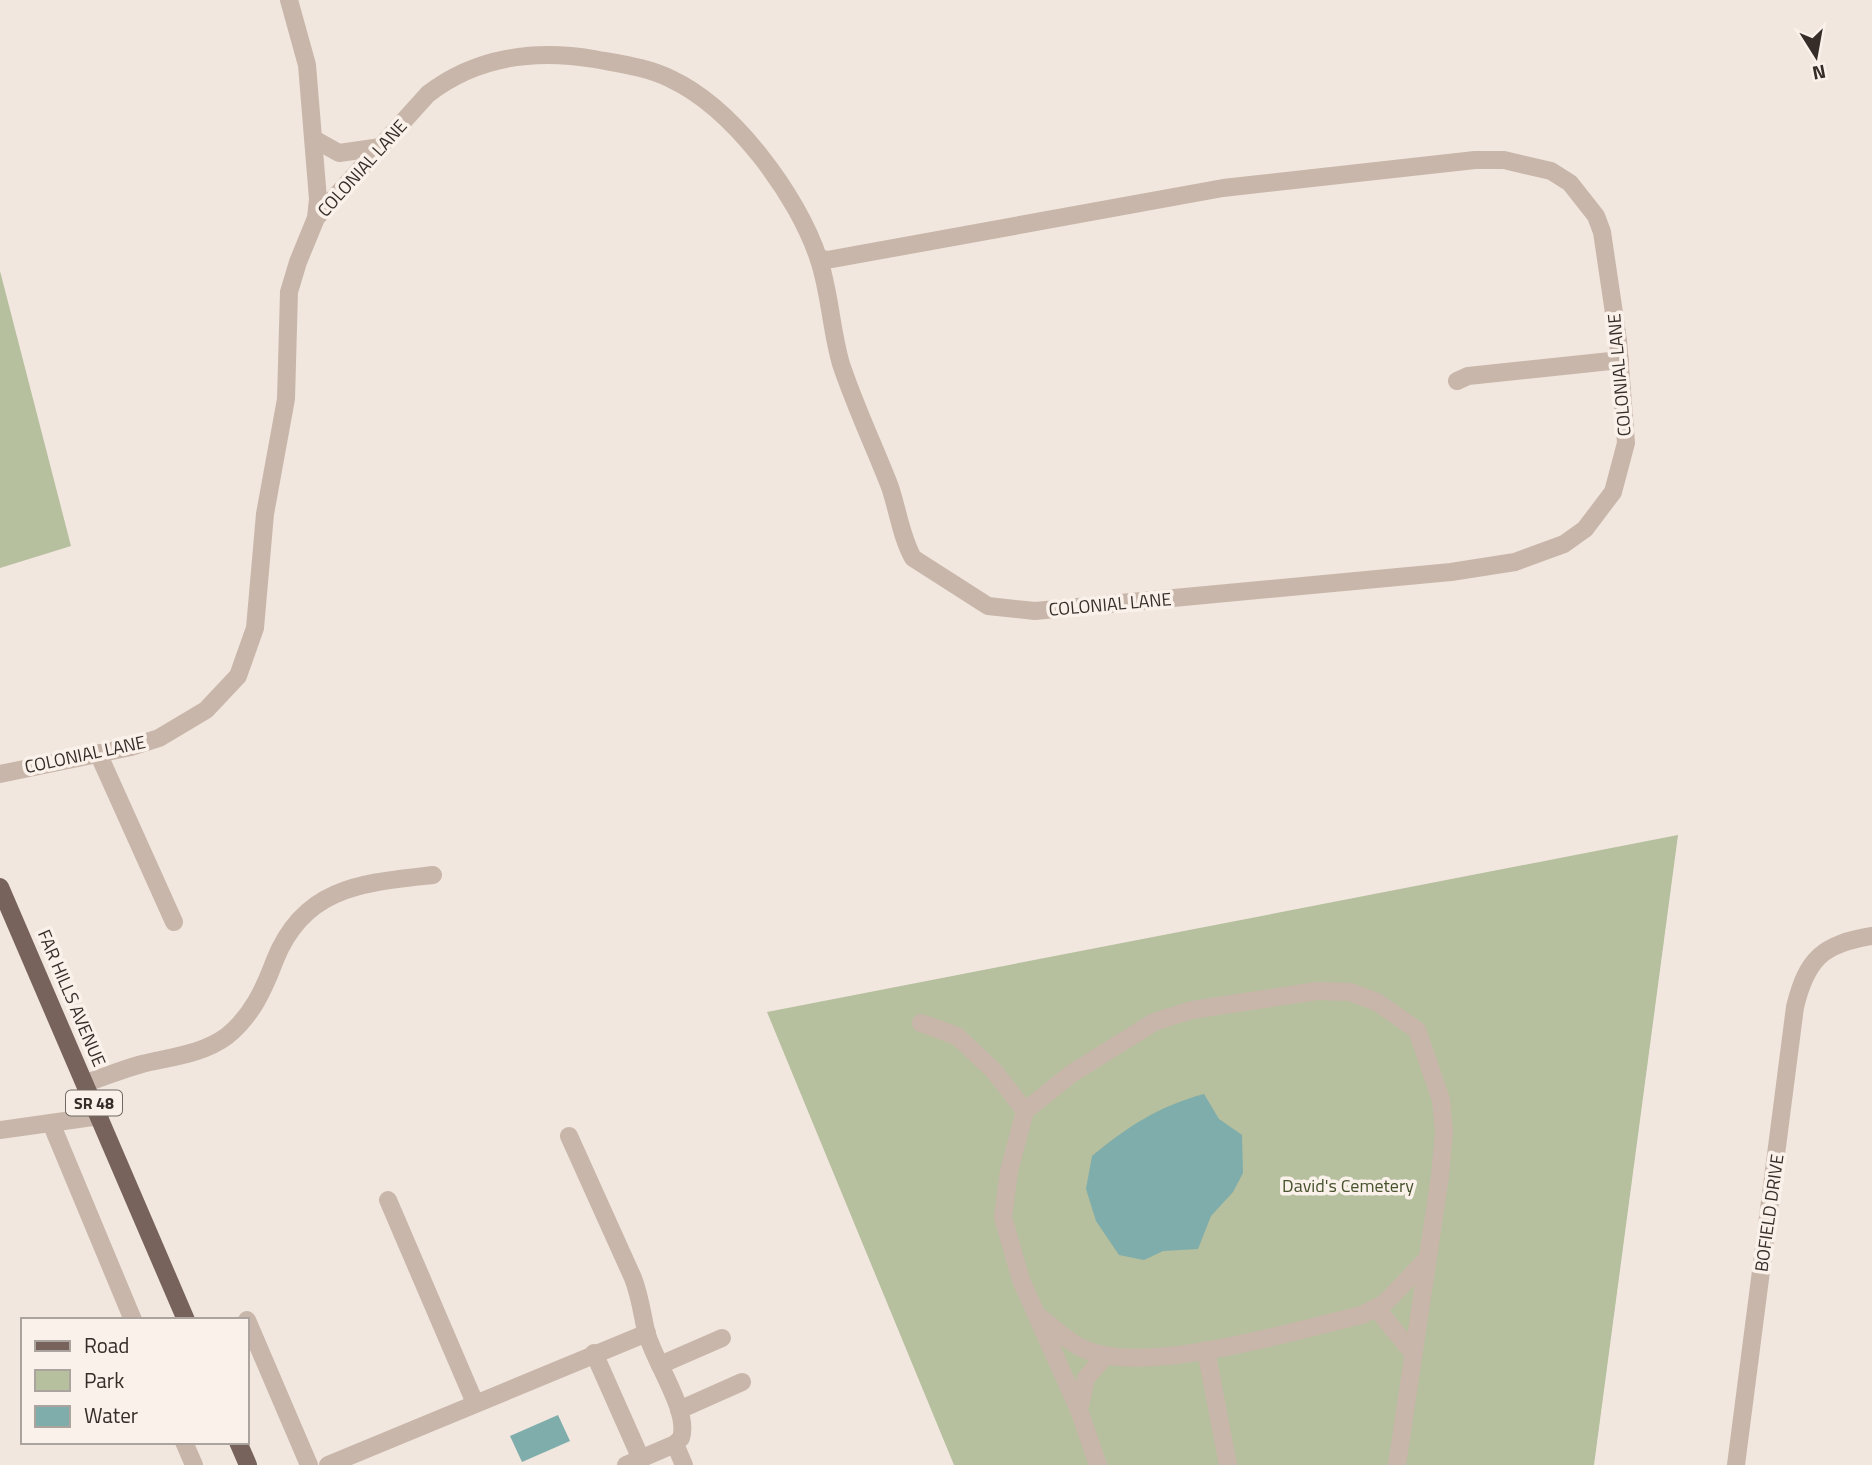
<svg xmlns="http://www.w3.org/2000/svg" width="1872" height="1465" font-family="'Titillium Web',sans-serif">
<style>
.green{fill:#b6bf9e}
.water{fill:#7eadac}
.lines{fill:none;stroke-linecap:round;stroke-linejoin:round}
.minor{stroke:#c9b6aa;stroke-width:18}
.major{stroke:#77635b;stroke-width:18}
.labels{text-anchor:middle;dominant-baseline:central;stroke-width:7;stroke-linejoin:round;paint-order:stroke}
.shield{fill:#f9f1ea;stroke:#706863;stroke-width:2}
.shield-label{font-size:16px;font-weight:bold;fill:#362d29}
.street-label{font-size:18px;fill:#362d29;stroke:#f9f1ea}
.park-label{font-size:18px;fill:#48532e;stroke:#f9f1ea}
</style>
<rect width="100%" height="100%" fill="#f1e7de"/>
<!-- green -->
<g class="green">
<path d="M0,271L71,546L0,568Z"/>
<path d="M1678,835L1594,1465H954L767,1012Z"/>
</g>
<!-- water -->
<g class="water">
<path d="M1204,1094L1219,1119L1242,1135L1243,1173L1233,1192L1211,1216L1198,1249L1163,1251L1144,1260L1119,1255L1096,1221L1086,1189L1092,1156C1127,1127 1159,1106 1204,1094Z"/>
<path d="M558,1415L570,1441L522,1462L510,1436Z"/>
</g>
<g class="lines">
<!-- minor -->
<g class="minor">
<path d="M289,0L307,65L318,199L316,218"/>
<path d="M314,139L339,153L381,147"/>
<path d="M1457,381L1468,376L1620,360"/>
<path d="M98,753L174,922"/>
<path d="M0,774L131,747L159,738L206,710L238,676L255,628L265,514L286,399L289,292L298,262L316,218L428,94C476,57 535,49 594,59C620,64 647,67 671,79C733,108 798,195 819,260C830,293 831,330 841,364C855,406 874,446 890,487C898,511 901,536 913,558L988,606L1035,611L1451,572L1515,562L1564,544L1585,529L1613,492L1626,443L1618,340L1602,232L1596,216L1570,183L1551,171L1504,160H1475L1223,188L827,260L819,258"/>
<path d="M921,1023L957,1036L994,1071L1025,1111"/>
<path d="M86,1083C104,1077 123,1069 142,1064C171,1057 203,1054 227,1036C252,1016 264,989 275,960C304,886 363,883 433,875"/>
<path d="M51,1123L133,1320"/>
<path d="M0,1130L100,1116"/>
<path d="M569,1136L633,1278C640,1296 642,1313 646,1331C653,1360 690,1411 681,1438L675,1444L626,1465"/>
<path d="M388,1200L475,1403"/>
<path d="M1376,1308L1413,1353"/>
<path d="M1041,1318C1054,1328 1069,1343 1084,1349C1146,1377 1296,1330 1362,1315L1385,1303L1427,1259"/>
<path d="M247,1320L309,1465"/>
<path d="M1206,1350L1228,1465"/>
<path d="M594,1353L641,1459"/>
<path d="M660,1365L722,1338"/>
<path d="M679,1410L742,1382"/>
<path d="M1079,1410L1086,1378L1105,1356"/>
<path d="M184,1442L194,1465"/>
<path d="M675,1444L684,1465"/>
<path d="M328,1465L647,1333"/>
<path d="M1098,1465L1079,1410L1021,1280L1003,1217L1009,1171L1025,1111L1071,1074L1154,1022L1192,1010L1317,991L1350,992L1377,1002L1417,1030L1441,1100L1444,1132L1440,1176L1397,1465"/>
<path d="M1736,1465L1795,1007C1807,958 1823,944 1872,936"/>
</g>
<!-- major -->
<g class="major">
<path d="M0,887L186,1320"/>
<path d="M238,1442L248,1465"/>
</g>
</g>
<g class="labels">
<!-- shield labels -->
<rect class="shield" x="66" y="1090.5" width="56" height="25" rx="5"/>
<g class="shield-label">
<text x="94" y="1103">SR 48</text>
</g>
<!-- street labels -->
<g class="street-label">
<text transform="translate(362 168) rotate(-48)">COLONIAL LANE</text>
<text transform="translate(1619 375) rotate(-95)">COLONIAL LANE</text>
<text transform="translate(1110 604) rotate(-5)">COLONIAL LANE</text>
<text transform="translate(85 754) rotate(-12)">COLONIAL LANE</text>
<text transform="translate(72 998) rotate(67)">FAR HILLS AVENUE</text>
<text transform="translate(1769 1213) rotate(-82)">BOFIELD DRIVE</text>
</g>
<!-- park labels -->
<g class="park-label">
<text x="1348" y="1185">David's Cemetery</text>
</g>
</g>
<!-- legend -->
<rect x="21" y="1318" width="228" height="126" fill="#f9f1ea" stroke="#aba39d" stroke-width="2"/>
<rect x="35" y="1341" width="35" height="10" fill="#77635b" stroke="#aba39d" stroke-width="2"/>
<text x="84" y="1353" font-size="21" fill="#362d29">Road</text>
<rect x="35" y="1370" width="35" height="21" fill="#b6bf9e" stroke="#aba39d" stroke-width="2"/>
<text x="84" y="1388" font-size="21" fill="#362d29">Park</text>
<rect x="35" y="1406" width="35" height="21" fill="#7eadac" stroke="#aba39d" stroke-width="2"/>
<text x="84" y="1423" font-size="21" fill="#362d29">Water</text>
<!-- north arrow -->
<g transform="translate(1816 56) rotate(169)" stroke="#f9f1ea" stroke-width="5" paint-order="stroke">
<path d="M0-5L12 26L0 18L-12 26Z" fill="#362d29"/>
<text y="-10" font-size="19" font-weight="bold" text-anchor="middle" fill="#362d29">N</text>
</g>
</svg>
